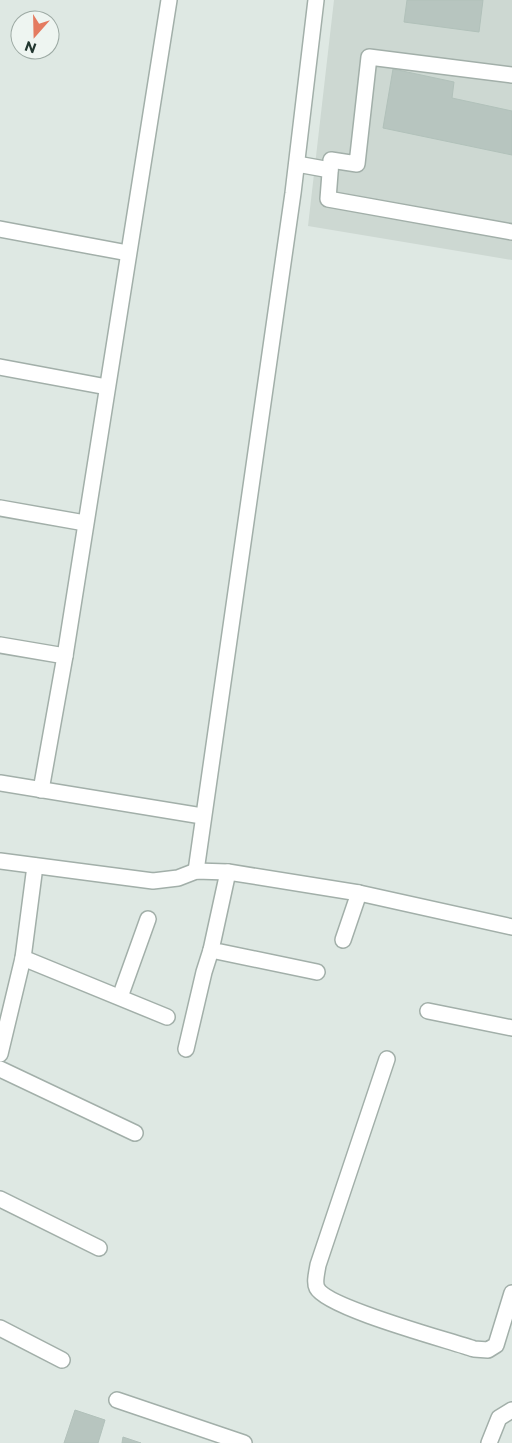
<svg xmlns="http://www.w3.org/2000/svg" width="512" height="1443" font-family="Montserrat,sans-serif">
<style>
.built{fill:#cdd8d2}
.building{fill:#b7c5bf;stroke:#b1c1ba}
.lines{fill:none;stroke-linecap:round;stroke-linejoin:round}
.minor-casing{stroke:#a2afa9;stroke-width:18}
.minor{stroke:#fff;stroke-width:15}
</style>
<rect width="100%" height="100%" fill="#dee8e3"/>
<!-- built -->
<path class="built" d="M334,0H512V260L308,226Z"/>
<!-- building -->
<g class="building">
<path d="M407,0H483L479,32L404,22Z"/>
<path d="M393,69L454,82L452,98L512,111V155L383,128Z"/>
<path d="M75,1410L105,1420L98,1443H64Z"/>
<path d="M123,1437L141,1443H122Z"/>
</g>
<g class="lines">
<!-- minor casing -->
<g class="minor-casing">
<g id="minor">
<path d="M512,75L369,57L357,164L331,160L328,199L512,232"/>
<path d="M297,164L330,170"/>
<path d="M0,229L128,253"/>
<path d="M0,367L107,387"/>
<path d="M0,508L85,523"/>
<path d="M0,645L65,656"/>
<path d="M0,783L202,816"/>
<path d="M41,790L65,656L169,0"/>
<path d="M0,861L153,881L178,878L196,871L228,872L359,893L512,927"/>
<path d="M196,871L293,193L316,0"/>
<path d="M228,872L211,950L317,972"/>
<path d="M343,940L359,893"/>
<path d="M23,958L167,1017"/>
<path d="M120,997L148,919"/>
<path d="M428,1011L512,1028"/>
<path d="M186,1049L204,972L211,950"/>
<path d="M0,1054L23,958L35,866"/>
<path d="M387,1059L318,1265C317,1272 314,1282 317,1288C327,1308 448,1340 474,1349L488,1350L496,1345L512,1293"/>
<path d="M0,1069L135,1133"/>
<path d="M0,1199L99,1248"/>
<path d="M0,1328L62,1360"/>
<path d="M117,1400L244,1443"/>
<path d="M489,1443L499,1418L512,1410"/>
</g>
</g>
<!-- minor -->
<use href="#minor" class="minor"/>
</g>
<!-- north arrow -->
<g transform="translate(35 35) rotate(200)"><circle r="24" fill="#eef5f1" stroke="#9ca9a3"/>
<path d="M0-4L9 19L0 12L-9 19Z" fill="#e47b60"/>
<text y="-8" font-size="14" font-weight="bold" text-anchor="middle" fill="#21362f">N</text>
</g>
</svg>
